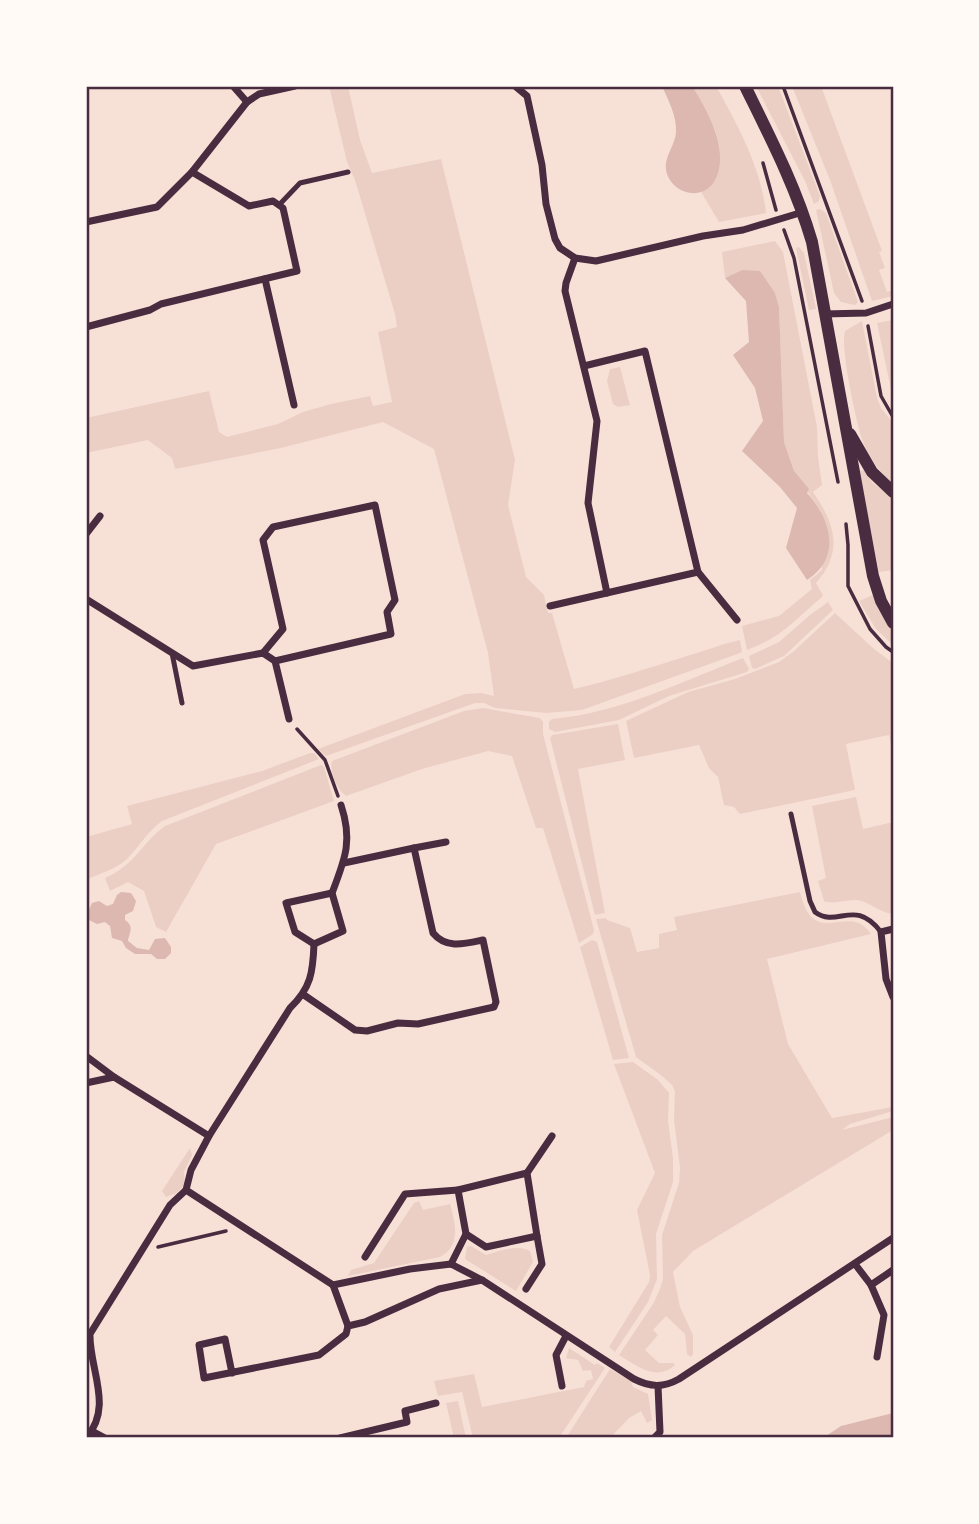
<svg xmlns="http://www.w3.org/2000/svg" width="979" height="1524" font-family="'Roboto Condensed',sans-serif">
<style>
.green{fill:#ebcfc5}
.water{fill:#dcb8b0}
.lines{fill:none;stroke-linecap:round;stroke-linejoin:round}
.path{stroke:#4a2c40;stroke-width:3.5}
.service{stroke:#4a2c40;stroke-width:5}
.minor{stroke:#4a2c40;stroke-width:7}
.tertiary{stroke:#4a2c40;stroke-width:12}
.neatline{fill:none;stroke:#4a2c40;stroke-width:2.5}
</style>
<rect width="100%" height="100%" fill="#f7e1d7"/>
<!-- green -->
<g class="green">
<path d="M329,86H348L360,140L372,173L441,159L515,460L508,505L526,577L544,595L548,613H552L574,689C612,680 649,668 687,656C705,651 721,644 740,640L742,652L740,653L582,710L546,713L495,708L484,703H475L326,756L318,749L465,694L481,693L494,696L488,653L434,449L383,422L281,448L175,469L172,458L148,440L86,453V418L209,391L219,432L227,437L278,424L303,412L331,404L370,396L373,406L392,402L378,332L397,327L395,314L355,180L347,162Z"/>
<path d="M692,86H716C738,126 761,167 766,213L719,222L701,192C705,189 711,186 714,181C732,153 707,110 692,86Z"/>
<path d="M756,86H778L820,196L819,201L814,204L805,181Z"/>
<path d="M792,86H821L882,251L879,252L885,268L879,270L887,292L893,290V296L872,301L830,180Z"/>
<path d="M820,209L826,213L858,302L855,305L841,302L834,293L816,210Z"/>
<path d="M775,241L783,252L817,427L818,457L822,485L813,492C835,524 844,551 816,583L823,595L821,598C793,621 784,636 747,650L742,626L779,616L812,589L810,580L822,570L825,524L820,510L794,471L784,442L779,307L775,293L742,270L725,278L722,252Z"/>
<path d="M799,247L804,253L816,309L809,310L796,248Z"/>
<path d="M893,320V399L877,323Z"/>
<path d="M862,321L877,398L881,408L893,423V484C880,472 868,456 862,439C856,420 840,348 845,331Z"/>
<path d="M620,367L630,405L618,407L613,404L607,381L610,369Z"/>
<path d="M864,470L873,483L893,498V570L879,572L859,471Z"/>
<path d="M873,595L879,610L893,633V645L876,629L859,601Z"/>
<path d="M828,602L833,610L784,656L755,669L752,668L749,656L779,642L810,615Z"/>
<path d="M835,613L874,649L893,663V756L889,735L846,744L855,790L740,814L734,807L724,805L718,777L709,768L699,745L634,758L626,721L688,692L735,679L779,662L794,651Z"/>
<path d="M743,658L749,669L747,672L669,696L619,720L555,732L549,729V722L552,719C619,713 681,682 743,658Z"/>
<path d="M483,708L540,718L543,722V734L594,930L593,934L579,943L543,828H536L512,756L488,751L422,769L346,796C337,789 329,772 332,761L464,711Z"/>
<path d="M618,724L625,760L578,769L605,913L595,915L550,738L552,735Z"/>
<path d="M310,753H314L319,759L162,821C147,832 139,847 127,859C116,869 99,874 86,880V837L132,824L127,806L262,771Z"/>
<path d="M321,765L324,767L334,801L216,844L166,932L156,927L144,891L128,882L110,891L105,878C137,864 140,844 165,826Z"/>
<path d="M856,797L863,829L893,822V914C878,912 870,902 857,900C845,899 835,905 824,901L818,881L826,878L812,806Z"/>
<path d="M800,892C814,952 849,900 871,934L767,959L788,1044L832,1118L893,1107V1111L850,1124L842,1130L893,1117V1130L693,1251L673,1272L680,1307L693,1335V1354L691,1357L687,1354L685,1334L666,1316L653,1330L658,1335L645,1350L659,1363H673L675,1365C656,1382 637,1366 619,1355L653,1304L660,1289L663,1279L662,1235L679,1183L680,1168L674,1120L675,1091L672,1085L662,1076L636,1057L596,919L606,918L607,920L630,928L637,952L659,948V934L677,930L674,917Z"/>
<path d="M592,940L597,942L629,1058L613,1060L580,947Z"/>
<path d="M633,1062L658,1080L669,1093L668,1121L673,1158V1182L656,1234L657,1279L648,1302L615,1352L609,1347L649,1282L650,1275L637,1210L655,1173L614,1064Z"/>
<path d="M190,1148L192,1155L184,1172L185,1184L177,1193L166,1197L162,1191Z"/>
<path d="M419,1201L423,1210L450,1204C455,1223 462,1245 440,1257L348,1276L351,1270L374,1263L414,1203Z"/>
<path d="M471,1246L486,1255C500,1251 516,1244 530,1251L533,1262L516,1291L465,1259L467,1247Z"/>
<path d="M569,1348L595,1365L597,1363L605,1368L559,1438H473L462,1392L438,1396L434,1381L474,1374L482,1407L584,1387L586,1381L593,1379L591,1370L583,1371L578,1360L566,1358Z"/>
<path d="M610,1369L631,1381L633,1387L648,1394L652,1420L647,1423L641,1411L629,1418L610,1438H566Z"/>
<path d="M458,1401L466,1438H454L446,1403Z"/>
</g>
<!-- water -->
<g class="water">
<path d="M662,86H692C707,109 732,154 714,182C701,201 674,194 667,174C662,158 675,147 676,132C677,116 668,100 662,86Z"/>
<path d="M742,270L760,271L775,293L779,307L784,442L794,471L809,489L807,493C831,519 842,558 807,580L786,548L797,508L780,487L742,451L763,421L755,388L733,355L749,342L746,301L725,278Z"/>
<path d="M121,892L131,893L136,901L133,911L125,915V920C135,927 129,933 128,941L137,948L149,950L155,939L165,938L171,947V953L165,959H157L151,954H135L126,948L122,941L112,938L110,926L105,922L97,924L89,920L87,914L92,903L99,901L107,906L113,904L117,895Z"/>
<path d="M893,1413V1438H823L841,1426Z"/>
</g>
<g class="lines">
<!-- path -->
<g class="path">
<path d="M783,86L862,301"/>
<path d="M763,163L776,210"/>
<path d="M784,230L794,258L838,482"/>
<path d="M868,326L881,396L893,417"/>
<path d="M846,524L848,545V586L870,629L886,647L893,652"/>
<path d="M297,729L325,760L338,796"/>
<path d="M158,1247L226,1231"/>
</g>
<!-- service -->
<g class="service">
<path d="M279,205L300,183L348,172"/>
<path d="M172,653L182,703"/>
<path d="M791,814L810,901L815,912C838,929 854,897 881,932"/>
</g>
<!-- minor -->
<g class="minor">
<path d="M233,86L247,102"/>
<path d="M515,86L527,96L542,165L546,204L555,239L560,248L575,258L596,261L703,236L743,230L803,212"/>
<path d="M86,222L157,207L192,172L247,102L259,94L295,86"/>
<path d="M575,258L566,283L565,291L597,421L588,503L607,593"/>
<path d="M265,279L294,405"/>
<path d="M824,314L866,313L893,304"/>
<path d="M86,327L150,310L161,304L297,271L283,208L273,201L249,206L192,172"/>
<path d="M86,534L100,516"/>
<path d="M698,572L737,620"/>
<path d="M86,599L193,666L263,653L275,661L289,719"/>
<path d="M550,606L698,572L645,351L584,366"/>
<path d="M263,653L283,629L263,540L273,527L375,505L395,600L387,612L391,634L275,661"/>
<path d="M414,848L446,842"/>
<path d="M332,893L343,931L314,944L295,932L286,903Z"/>
<path d="M332,893C345,859 353,841 341,805"/>
<path d="M893,929L881,932L886,979L893,997"/>
<path d="M304,995L355,1030L367,1031L398,1023L418,1024L494,1007L496,1002L483,940C464,944 446,949 433,933L414,848L344,863"/>
<path d="M86,1056L114,1077"/>
<path d="M86,1083L114,1077L209,1136"/>
<path d="M527,1173L552,1136"/>
<path d="M186,1190L333,1285L410,1269L451,1264L482,1280L634,1379C650,1387 663,1388 679,1379L893,1238"/>
<path d="M458,1190L527,1173L537,1236"/>
<path d="M365,1257L405,1194L458,1190L466,1234"/>
<path d="M451,1264L466,1234L486,1247L537,1236L542,1264L526,1289"/>
<path d="M855,1264L871,1285L884,1315L877,1357"/>
<path d="M333,1285L348,1326"/>
<path d="M871,1285L893,1270"/>
<path d="M232,1373L225,1339L199,1345L204,1378L319,1355L346,1334L348,1326L365,1322L439,1289L482,1280"/>
<path d="M562,1386L556,1355L566,1336"/>
<path d="M92,1431L105,1438"/>
<path d="M86,1438C114,1407 89,1369 90,1334L170,1205L186,1190L191,1170L209,1136L290,1008C311,988 313,972 314,944"/>
<path d="M340,1438L407,1422L405,1411L436,1403"/>
<path d="M654,1438L660,1432L658,1386"/>
</g>
<!-- tertiary -->
<g class="tertiary">
<path d="M745,86C770,137 796,187 812,242L873,576L881,601L893,623"/>
<path d="M850,434L872,472L893,492"/>
</g>
</g>
<!-- border -->
<rect width="979" height="1524" fill="none" stroke="#fffaf5" stroke-width="175"/>
<rect x="88" y="88" width="804" height="1348" class="neatline"/>
</svg>
